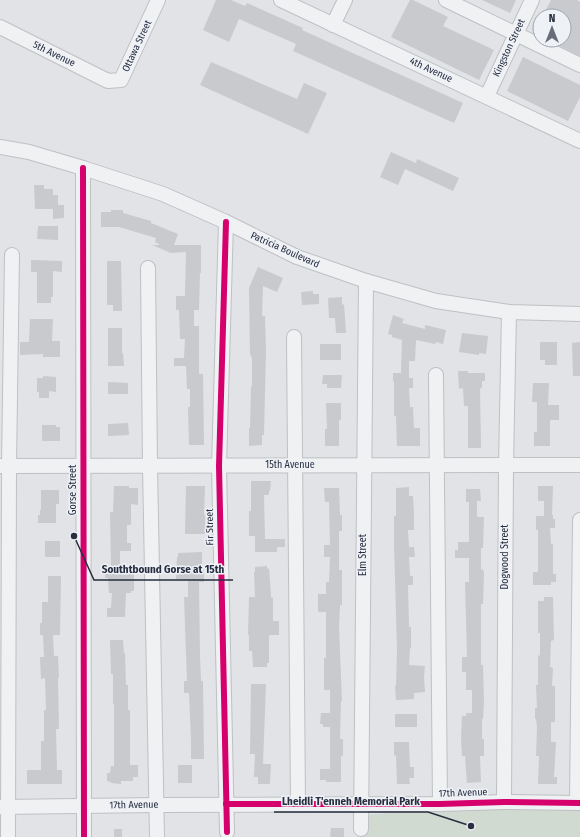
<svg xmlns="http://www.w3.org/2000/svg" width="580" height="837" font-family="'Fira Sans Condensed',sans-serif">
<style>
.green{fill:#d0dad1}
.building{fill:#c8cace}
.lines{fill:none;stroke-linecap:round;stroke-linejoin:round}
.minor-casing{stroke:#bec0c4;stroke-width:16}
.minor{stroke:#f0f1f3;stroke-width:14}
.cycleway-casing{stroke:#eef1f6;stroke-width:8}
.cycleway{stroke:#d6006c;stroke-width:6}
.labels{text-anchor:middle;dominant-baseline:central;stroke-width:3;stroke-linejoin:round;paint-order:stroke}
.street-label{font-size:10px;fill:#272e40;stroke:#eef1f6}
.leader{fill:none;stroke:#272e40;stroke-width:1.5}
.callout-dot{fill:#272e40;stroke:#eef1f6;stroke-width:1.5}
.callout-label{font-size:11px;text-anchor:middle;font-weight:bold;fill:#272e40;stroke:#eef1f6;stroke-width:3;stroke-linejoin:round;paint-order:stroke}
</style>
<rect width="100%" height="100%" fill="#e1e3e6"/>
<!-- green -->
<path class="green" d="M514,801L580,802V837H357L367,815Z"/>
<!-- building -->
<g class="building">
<path d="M216,0H231L245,6L247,3L303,28L302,30L463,103L454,123L293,51L296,44L239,19L229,42L203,30Z"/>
<path d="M410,0H413L448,17L443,26L494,50L479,80L391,37Z"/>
<path d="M482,0H516L510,13Z"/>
<path d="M551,0H577L580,2V56L548,40H564V16H543Z"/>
<path d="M523,57L580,85V97L568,121L507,91Z"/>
<path d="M211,62L297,99L304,83L327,93L308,134L200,85Z"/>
<path d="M391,152L416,163L417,159L459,178L453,191L405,169L398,185L380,177Z"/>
<path d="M34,185H44V189H53V195H58V205H64V218L53,219V209H35Z"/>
<path d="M111,210H123V213L151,221V223L178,234L174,245H201V273H200L199,310H194V326H199V374H203L204,445H189L188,407H190V389H187L186,366H174V358H184L185,339H180L179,310H176V296H185L186,252L171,253L152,245H159V244L155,242L156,238L119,227H101V212H111Z"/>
<path d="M38,226H58V240L37,239Z"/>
<path d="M31,260L62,261V272L53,271V297H51V303H37V272H31Z"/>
<path d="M107,261H121L122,311H113V305H107Z"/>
<path d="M258,267L283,278L277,292L263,286L262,316H265L266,350L264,435H262V445L249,446V428H250L251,386H252V360L251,355H250L249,288Z"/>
<path d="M313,291V294H319V304L302,305L301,292Z"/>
<path d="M342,297V305L344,304L346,333H336L335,318H329L328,298Z"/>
<path d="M393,315L404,319L402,323L425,329V325L446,330L443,344L436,342L435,344L416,340L415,361H409V378H413V388H409L410,407H413L414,428H420V446H397L396,416H394V381H393V373H401L402,340L392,337V335L388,334Z"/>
<path d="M30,319H53L52,341H60V357H43V354L20,355V342H29Z"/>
<path d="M108,328H122V353H123L124,366H108Z"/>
<path d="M462,333L488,336L486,354L479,353V355L459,352Z"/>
<path d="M540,342H557V365H545V360H540Z"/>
<path d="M580,342V376H573L572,343Z"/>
<rect x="320" y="344" width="21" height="16"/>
<path d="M458,371H468V373H485V381H482V388H480L481,448H468V406H464L463,388L459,389Z"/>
<path d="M323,375H342L341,388H327V384H322Z"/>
<path d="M43,376L56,377V392L49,391V398H39V392H37V378H43Z"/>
<path d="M108,382L128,383V394H108Z"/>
<path d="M533,383H549L548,405H559V420H550V446H534V432H537V402H532Z"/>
<path d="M326,403H341V420H339V446H325V429H327Z"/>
<path d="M128,423L129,435L108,436V424Z"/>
<path d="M42,425H56V427H60V441H42Z"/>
<path d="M251,481H271L270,491H269V495H264L265,539H285V547H277V552H255V536H249V511H251Z"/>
<path d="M114,486H129V488H138V505L131,504V525H127V543H131V551H120V567H129V571H134V591H131V593H126L125,617H107V608H111L112,593H109L108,578H105V569H109V567H111L110,512H113Z"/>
<path d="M186,486H205L204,515H205V534H185Z"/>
<path d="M538,486H553L552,515H553V519H555V528H550L551,544H553V574H556V582H551V585H533V572H538V530H536V516H544V501H538Z"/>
<path d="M409,487V496H413L414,514V530H408L409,547H414L415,557H409L410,576H413V585H408L409,627H411V648H410L409,665L425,666L424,677L425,692L414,693V699L396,700L395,686H396L397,650L394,544V516H396V488Z"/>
<path d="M324,488H339L340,515H342V531H339V570H342V605H340L339,627L342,701H341L340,739H343V756H341V782H326V780H320V769H330V727H323V724H320L321,713H330V690H324V658H326V612H318V594H326V582H329L330,557H324V545H330L329,502H325Z"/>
<path d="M466,489H480L481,501H477V517H484L483,548H481V570L483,569L484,574L483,604H481V665H483L484,701L483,719H482V739H484V756H480L481,782L467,783L465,756H462L461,739L462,716H466V713H472V690H466V672H462V657H467L465,582H469V558H455V550H458V542H469V502H466Z"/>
<path d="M41,490H59V504H56V523H38V515H40V510H41Z"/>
<rect x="45" y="541" width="15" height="16"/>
<path d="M202,552V570H204V582H199L200,656L201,681H203L204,759H191V740L189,693H184V681H187L184,597H188V580L176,579L177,557H178V553Z"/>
<path d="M267,566V569L269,568L271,597L273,598V621H279V635H269V663H267V667H253L252,651H249V635H248L249,597H255L254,572H255V567Z"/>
<path d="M48,576H61L60,635H53L54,656H58L59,678H58L59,729H56L57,770H62V784H27V770H41V741H44V710H46L45,678L41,679L40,657H44L43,635H40V623H42V602H48Z"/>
<path d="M544,597H553L554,640L551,641L550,667L553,668L552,686H555V722H551V742H556L554,777H557V784H538L539,756H536L537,727L536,719H535V708H537L536,685H538V655L540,656V633H538V601H544Z"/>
<path d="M110,640H123L124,653H125L126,685H128V710H130V765H138V777H133V781H121V784L111,783V782L107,781V773H110L111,766H114V704H113V674H111Z"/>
<path d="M251,684H266L263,764H271L270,784H258V777H254L255,754H250Z"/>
<rect x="395" y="714" width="22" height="13"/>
<path d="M394,742H409L410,767H414V778H409L410,784H397L396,755L394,756Z"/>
<rect x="178" y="765" width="14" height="18"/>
<path d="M331,828H344V837H330Z"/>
<rect x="114" y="829" width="8" height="8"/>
</g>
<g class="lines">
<!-- minor casing -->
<g class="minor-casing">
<g id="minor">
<path d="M281,0L580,141"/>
<path d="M446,0L580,65"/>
<path d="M333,25L345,0"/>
<path d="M0,27L108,81L121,80L158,0"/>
<path d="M487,96L532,0"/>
<path d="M0,147L29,152L83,168L163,194L226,222L297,257L366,281L436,301L509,312L580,314"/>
<path d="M83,168L84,837"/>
<path d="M226,222L219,466L227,832"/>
<path d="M148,268L150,466L157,837"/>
<path d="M294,337L298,804"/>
<path d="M436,375L440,804"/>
<path d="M0,466L580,465"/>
<path d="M504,802L506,465L509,312"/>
<path d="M577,803L580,520"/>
<path d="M0,807L157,805L440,804L504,802L580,803"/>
<path d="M361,829L366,281"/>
<path d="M8,837L9,466L12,255"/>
</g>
</g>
<!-- minor -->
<use href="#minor" class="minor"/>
<!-- cycleway casing -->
<g class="cycleway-casing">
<g id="cycleway">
<path d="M83,168L84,837"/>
<path d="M226,222L219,466L227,832"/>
<path d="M226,804H440L504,802L580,803"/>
</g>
</g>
<!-- cycleway -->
<use href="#cycleway" class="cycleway"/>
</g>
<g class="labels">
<!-- street labels -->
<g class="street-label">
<text transform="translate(137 46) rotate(-65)">Ottawa Street</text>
<text transform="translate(509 48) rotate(-65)">Kingston Street</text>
<text transform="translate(54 54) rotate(26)">5th Avenue</text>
<text transform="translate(431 70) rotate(25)">4th Avenue</text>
<text transform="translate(285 250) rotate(24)">Patricia Boulevard</text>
<text x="290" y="465">15th Avenue</text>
<text transform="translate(73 490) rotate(-90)">Gorse Street</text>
<text transform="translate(210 527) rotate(-91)">Fir Street</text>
<text transform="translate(363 555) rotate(-90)">Elm Street</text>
<text transform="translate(505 557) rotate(-90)">Dogwood Street</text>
<text transform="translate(463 793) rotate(-2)">17th Avenue</text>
<text transform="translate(134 805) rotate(-1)">17th Avenue</text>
</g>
</g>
<!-- callouts -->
<path class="leader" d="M74 536L94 580H233M471 826L428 812H274"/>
<g class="callout-dot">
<circle cx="74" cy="536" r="4"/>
<circle cx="471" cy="826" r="4"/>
</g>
<g class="callout-label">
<text x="163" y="573">Southtbound Gorse at 15th</text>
<text x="351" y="805">Lheidli T'enneh Memorial Park</text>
</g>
<!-- north arrow -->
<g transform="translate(552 28)"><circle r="19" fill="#eef1f6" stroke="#9ea3ad"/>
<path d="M0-3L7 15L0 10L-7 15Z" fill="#686d7a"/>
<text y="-6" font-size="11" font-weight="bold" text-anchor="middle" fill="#272e40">N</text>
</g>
</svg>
